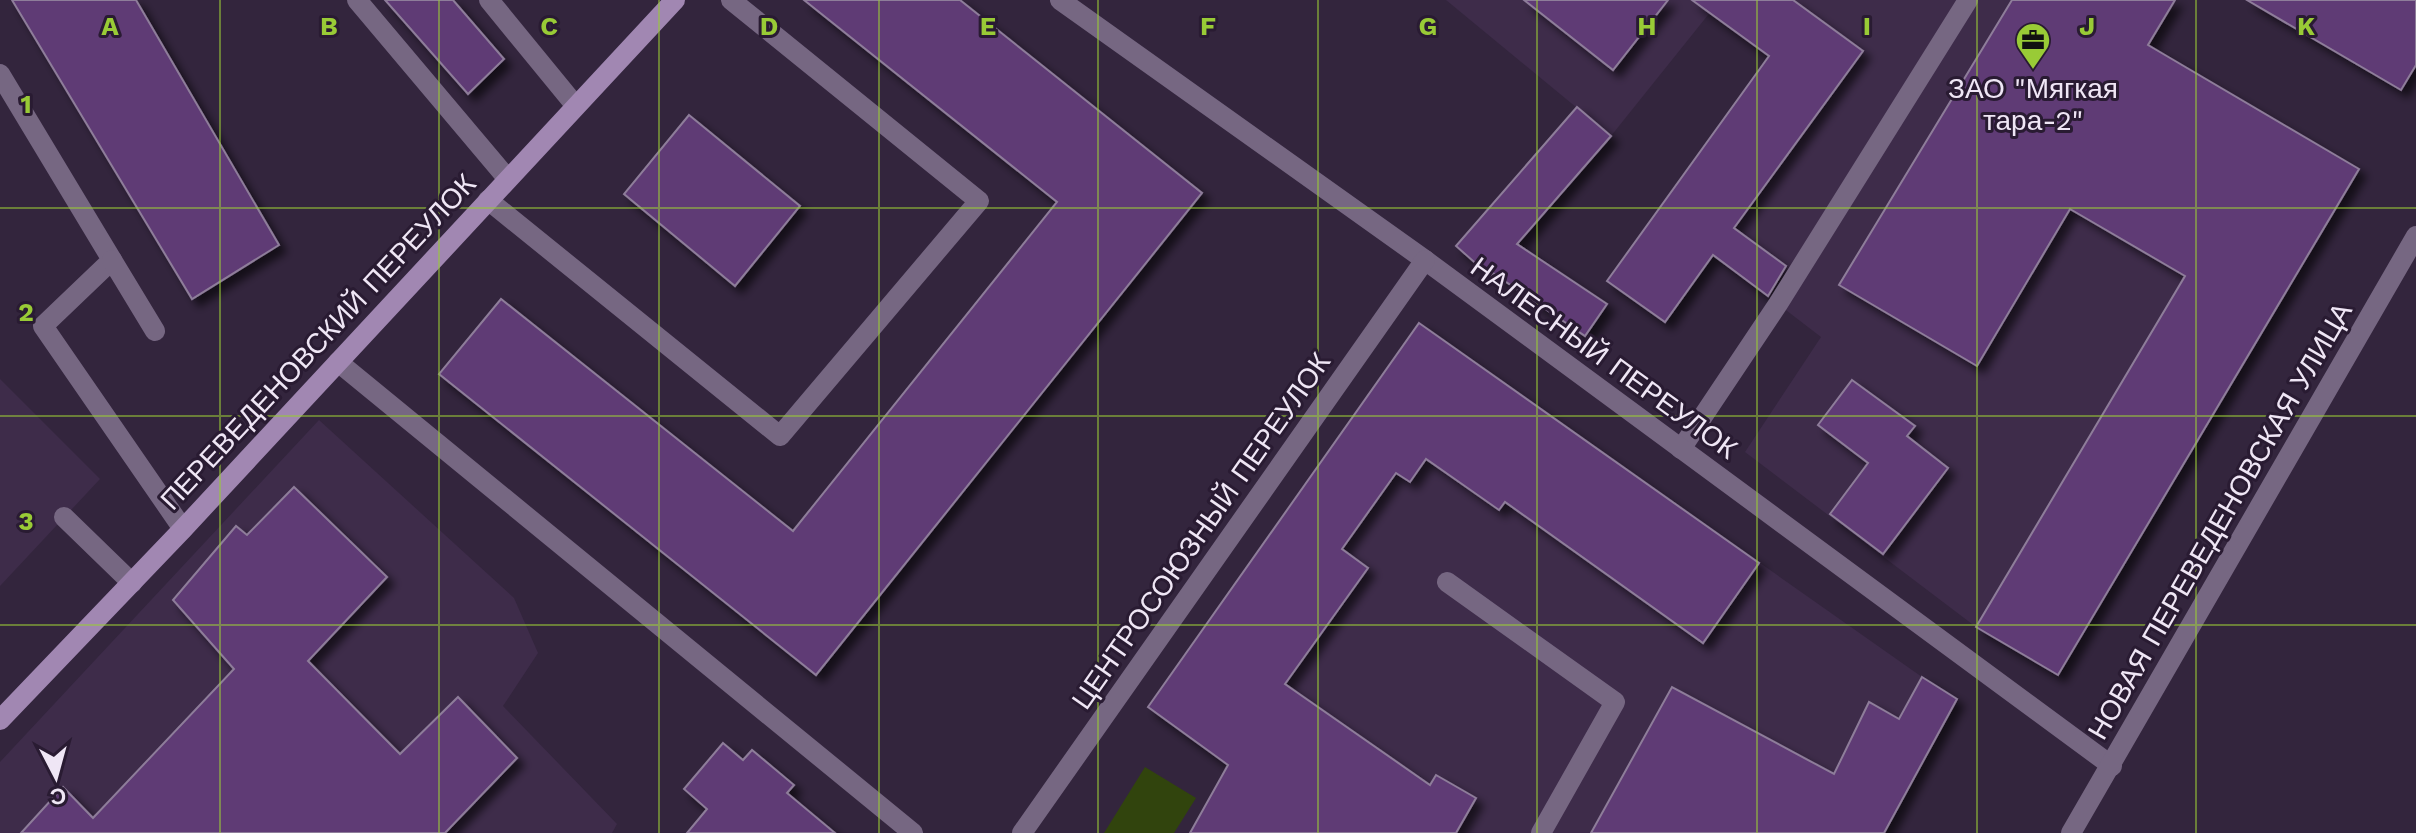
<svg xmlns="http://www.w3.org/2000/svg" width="2416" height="833" font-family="'Work Sans',sans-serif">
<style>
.built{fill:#3e2c4a}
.green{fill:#31440d}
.building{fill:#5f3b75;stroke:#8e7d9a;stroke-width:2;filter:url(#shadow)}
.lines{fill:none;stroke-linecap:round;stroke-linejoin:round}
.lane{stroke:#766782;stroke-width:20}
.street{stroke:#766782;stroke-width:20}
.secondary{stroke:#a187b2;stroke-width:20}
.grid{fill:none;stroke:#99cb36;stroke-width:2;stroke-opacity:0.55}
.labels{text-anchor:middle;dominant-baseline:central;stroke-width:6;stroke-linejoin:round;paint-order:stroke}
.poi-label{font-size:28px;fill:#efe6f5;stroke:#291b32}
.street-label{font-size:28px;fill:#efe6f5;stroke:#291b32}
.grid-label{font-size:26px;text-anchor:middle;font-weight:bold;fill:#99cb36;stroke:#291b32;stroke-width:6;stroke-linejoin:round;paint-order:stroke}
</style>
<defs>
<filter id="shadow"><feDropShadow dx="7" dy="7" stdDeviation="4" flood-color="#0009"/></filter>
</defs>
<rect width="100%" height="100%" fill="#33253d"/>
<!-- built -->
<g class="built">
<path d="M1446,0H1720L1611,136Z"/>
<path d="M1793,0H2115L2071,76L2325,226L2058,675L1976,627L1745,452L1821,337L1752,284L1773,256L1734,228L1863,51Z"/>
<path d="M1419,323L1922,677L1957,699L1884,833H1190L1228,764L1148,707Z"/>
<path d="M0,379L100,479L0,586Z"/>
<path d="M319,420L514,598L538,653L503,706L617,824L612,833H0V762Z"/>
</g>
<!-- green -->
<path class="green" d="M1145,767L1196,798L1174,833H1104Z"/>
<!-- building -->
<g class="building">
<path d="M12,0H136L279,245L192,299Z"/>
<path d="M385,0H453L504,59L468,94Z"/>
<path d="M804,0H960L1202,193L816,675L439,374L501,299L793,531L1057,202Z"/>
<path d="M1524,0H1668L1613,70Z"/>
<path d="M1692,0H1793L1863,51L1734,228L1786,266L1768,296L1713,255L1665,322L1607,281L1769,56Z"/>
<path d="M2012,0H2175L2148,45L2359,169L2058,675L1976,627L2185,276L2070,209L1977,366L1839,285Z"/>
<path d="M2247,0H2416V65L2401,90Z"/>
<path d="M1577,107L1611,136L1517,244L1607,304L1585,336L1493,273L1490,276L1456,246Z"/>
<path d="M689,115L800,206L735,286L624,194Z"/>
<path d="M1419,323L1759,563L1703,643L1505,502L1499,510L1426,459L1410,482L1396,473L1342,549L1368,568L1285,684L1430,785L1436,775L1476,798L1456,833H1190L1228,765L1148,707Z"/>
<path d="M1852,380L1915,426L1907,436L1948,468L1883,554L1830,514L1868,463L1818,425Z"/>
<path d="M294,487L387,577L308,661L400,754L458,697L517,758L445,833H21L63,787L93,818L234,669L173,600L236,526L247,535Z"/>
<path d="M1922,677L1957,699L1884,833H1591L1672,687L1834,774L1869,702L1899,719Z"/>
<path d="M723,743L743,760L752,750L794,785L787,793L835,833H687L707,809L684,789Z"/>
</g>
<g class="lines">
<!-- lane -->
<g class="lane">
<path d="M357,0L507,178"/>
<path d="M489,0L575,105"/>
<path d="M0,74L112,260L43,326L183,529"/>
<path d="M488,200L780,436L979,201L731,0"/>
<path d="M112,260L155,331"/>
<path d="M338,362L913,833"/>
<path d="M1681,449L1778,304L1968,0"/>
<path d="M64,517L132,583"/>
<path d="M1447,582L1615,702L1541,833"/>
</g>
<!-- street -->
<g class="street">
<path d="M1060,0L1425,260L2112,766"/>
<path d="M1022,833L1425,260"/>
<path d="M2071,833L2416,236"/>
</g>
<!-- secondary -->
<path class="secondary" d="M0,720L183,529L675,0"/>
</g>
<!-- grid -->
<path class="grid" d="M220,0V833M439,0V833M659,0V833M879,0V833M1098,0V833M1318,0V833M1537,0V833M1757,0V833M1977,0V833M2196,0V833M0,208H2416M0,416H2416M0,625H2416"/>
<!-- icons -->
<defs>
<g id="office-pin" transform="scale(1.8)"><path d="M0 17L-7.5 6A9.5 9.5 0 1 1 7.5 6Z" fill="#99cb36" stroke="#291b32"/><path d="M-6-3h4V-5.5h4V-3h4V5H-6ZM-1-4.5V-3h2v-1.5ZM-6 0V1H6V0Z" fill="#111"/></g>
</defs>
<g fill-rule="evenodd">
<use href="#office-pin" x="2033" y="40"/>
</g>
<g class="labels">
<!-- poi labels -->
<g class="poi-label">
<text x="2033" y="88">ЗАО "Мягкая<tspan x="2033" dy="32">тара-2"</tspan></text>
</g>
<!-- street labels -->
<g class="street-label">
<text transform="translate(318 342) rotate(-47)">ПЕРЕВЕДЕНОВСКИЙ ПЕРЕУЛОК</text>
<text transform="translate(1604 358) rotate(36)">НАЛЕСНЫЙ ПЕРЕУЛОК</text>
<text transform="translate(2220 521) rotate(-60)">НОВАЯ ПЕРЕВЕДЕНОВСКАЯ УЛИЦА</text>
<text transform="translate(1201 531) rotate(-55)">ЦЕНТРОСОЮЗНЫЙ ПЕРЕУЛОК</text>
</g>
</g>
<g class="grid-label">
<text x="110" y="35">A</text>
<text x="329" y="35">B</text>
<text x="549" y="35">C</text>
<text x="769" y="35">D</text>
<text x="988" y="35">E</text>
<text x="1208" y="35">F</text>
<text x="1428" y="35">G</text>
<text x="1647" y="35">H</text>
<text x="1867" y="35">I</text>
<text x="2087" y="35">J</text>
<text x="2306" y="35">K</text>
<text x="26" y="113">1</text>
<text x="26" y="321">2</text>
<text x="26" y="530">3</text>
</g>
<!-- north arrow -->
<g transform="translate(56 777) rotate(174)" stroke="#291b32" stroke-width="6" paint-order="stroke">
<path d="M0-6L14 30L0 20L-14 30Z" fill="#efe6f5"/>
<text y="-12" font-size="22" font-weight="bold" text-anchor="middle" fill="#efe6f5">С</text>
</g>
</svg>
